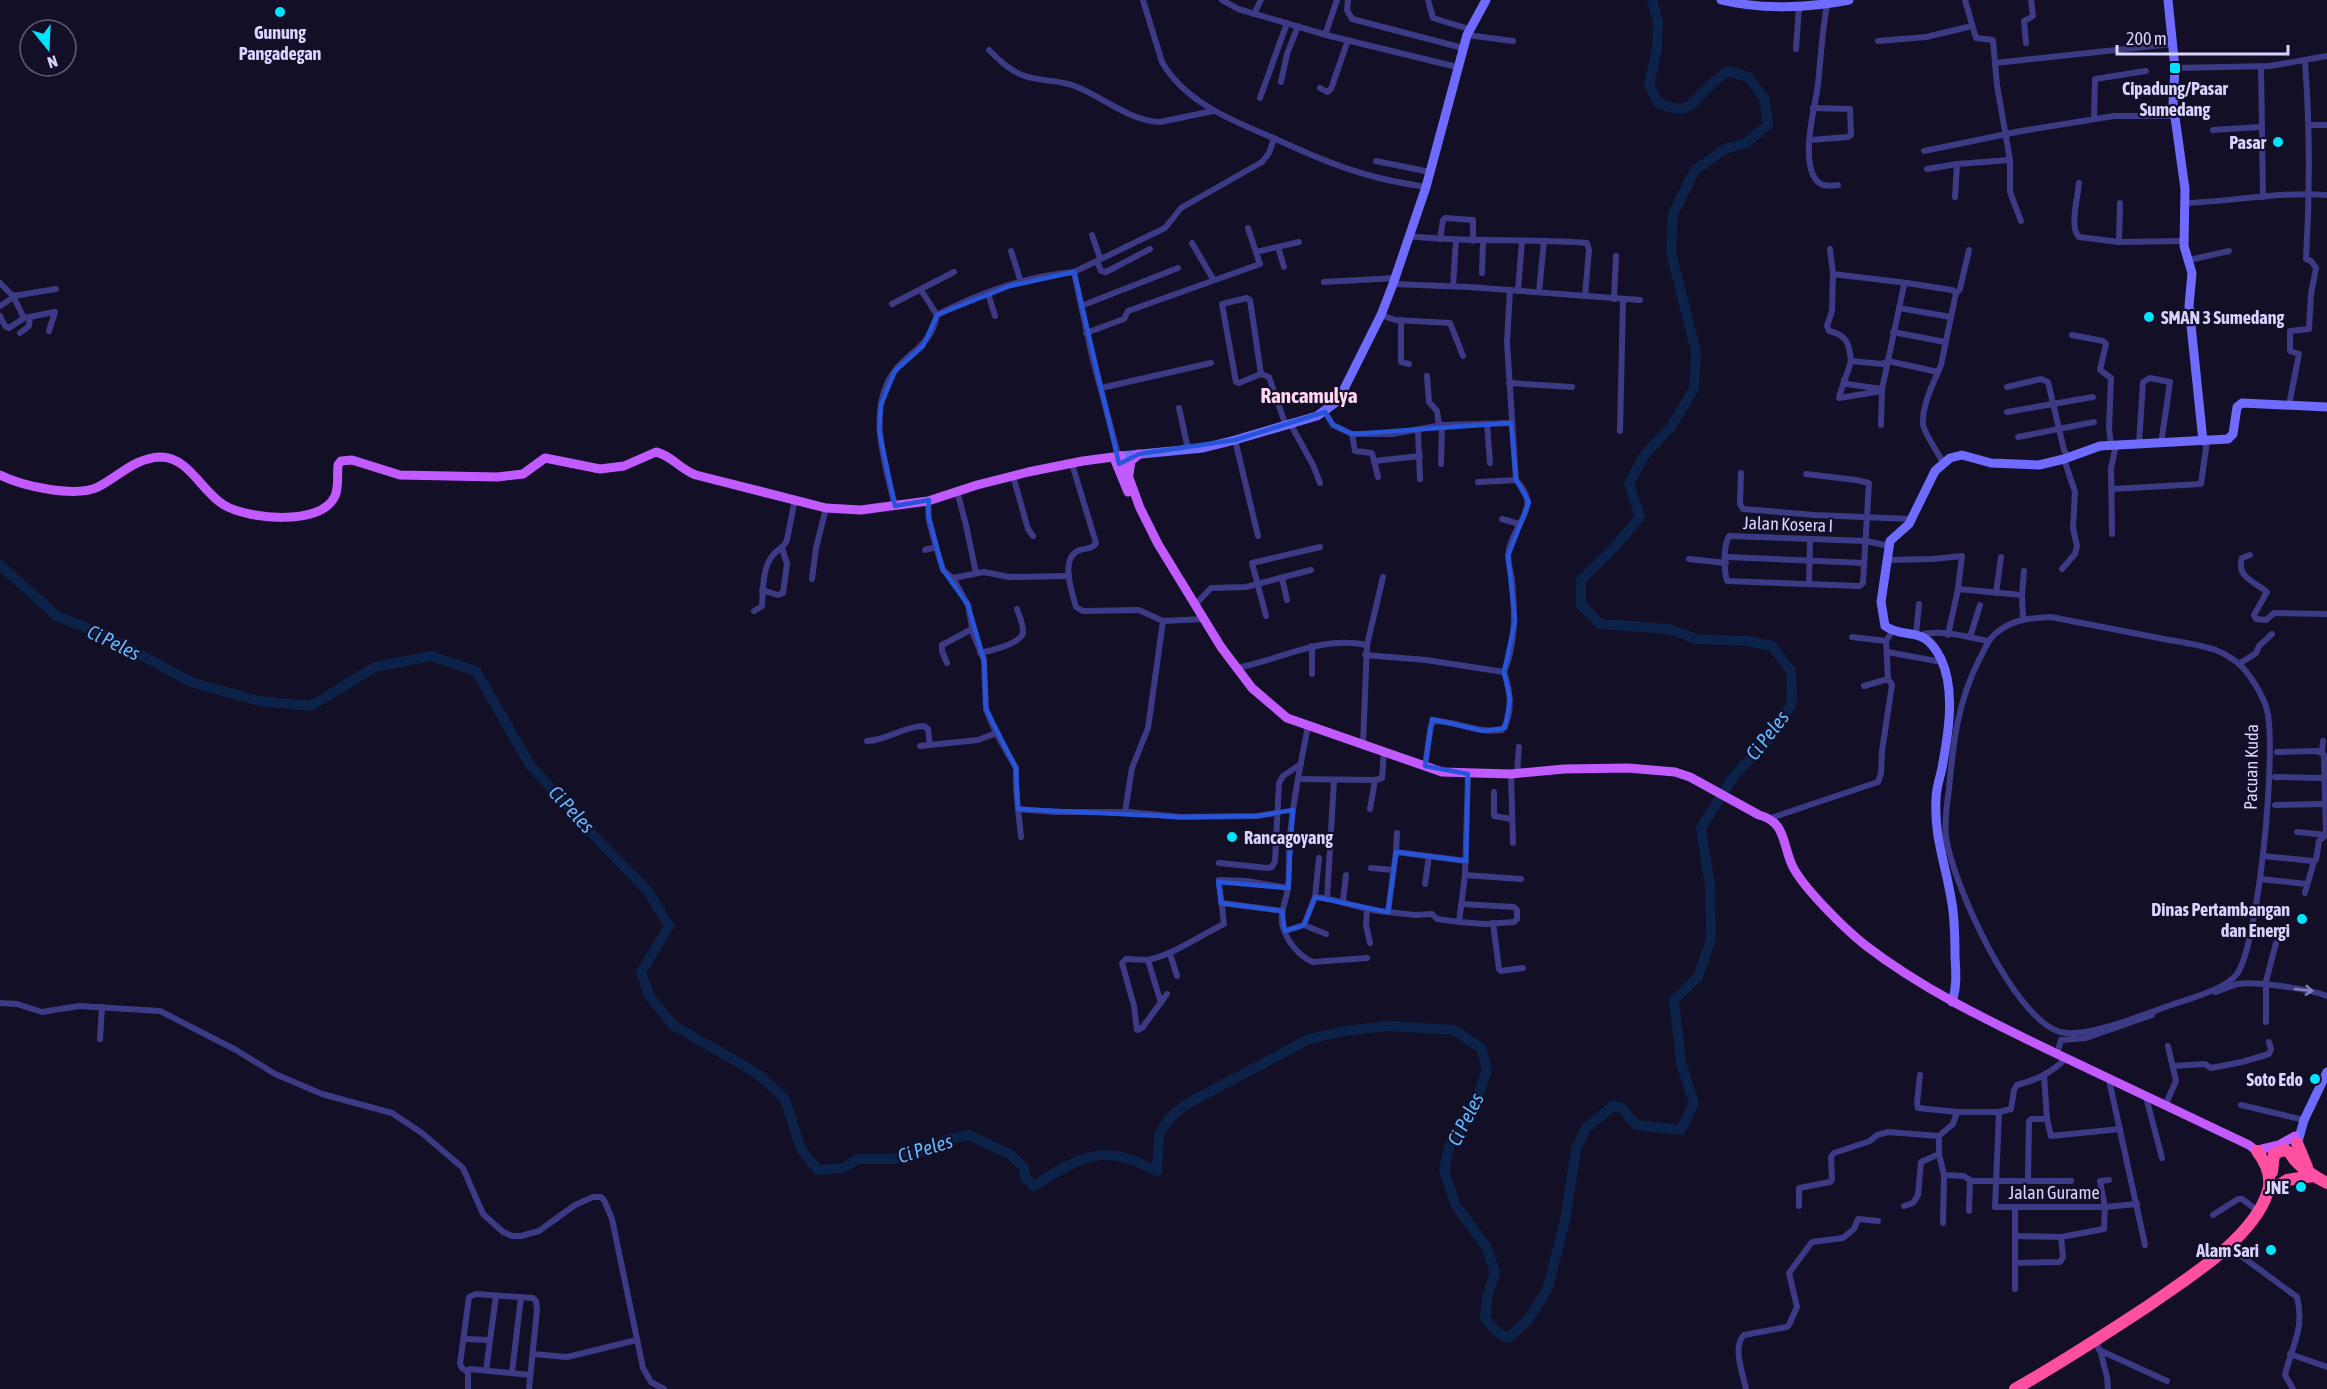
<svg xmlns="http://www.w3.org/2000/svg" width="2327" height="1389" font-family="'Asap Condensed',sans-serif">
<style>
.lines{fill:none;stroke-linecap:round;stroke-linejoin:round}
.river{stroke:#0c2248;stroke-width:10}
.street{stroke:#3d3a85;stroke-width:6}
.secondary{stroke:#6f6bff;stroke-width:9}
.primary{stroke:#c25bff;stroke-width:9}
.highway{stroke:#ff4fa3;stroke-width:12}
.oneway{stroke:#837fbc}
.marked{fill:none;stroke:#2655da;stroke-width:4.5;stroke-linejoin:round}
.poi-dot{fill:#00e5ff;stroke:#130f26;stroke-width:2}
.labels{text-anchor:middle;dominant-baseline:central;stroke-width:4.5;stroke-linejoin:round;paint-order:stroke}
.poi-label{font-size:18px;font-weight:bold;fill:#d9d4ff;stroke:#130f26;text-anchor:end}
.street-label{font-size:18px;fill:#d9d4ff;stroke:#130f26}
.water-label{font-size:20px;font-style:italic;fill:#62b6ff;stroke:#130f26}
.quarter-label{font-size:21px;font-weight:bold;fill:#ffd6f0;stroke:#130f26}
</style>
<rect width="100%" height="100%" fill="#130f26"/>
<g class="lines">
<!-- river -->
<path class="river" d="M0,565L57,616L104,635L191,682L259,701L311,706L375,667L431,656L476,671L530,765L600,842L648,891L669,926L641,972L650,997L673,1025L758,1074L785,1099L801,1149L818,1170L843,1168L858,1159H893L921,1152L946,1140L969,1135L1011,1155L1024,1168L1025,1177L1034,1186C1063,1168 1091,1147 1126,1158C1137,1161 1147,1167 1157,1171L1159,1134L1169,1119L1185,1105L1309,1039L1344,1031L1388,1026L1454,1030L1481,1048L1487,1070L1474,1107L1450,1145L1444,1170L1455,1204L1487,1248L1495,1273L1487,1297L1485,1318L1497,1332L1508,1338L1527,1321L1547,1290L1565,1221L1576,1149L1586,1128L1613,1106L1622,1108L1636,1125L1681,1130L1694,1103L1681,1063L1674,1000L1698,977L1711,939L1710,886L1701,828L1734,776L1769,739L1792,703L1791,671L1772,646L1747,641L1697,639L1669,629L1601,624L1581,605V580L1613,549L1640,517L1629,483L1646,453L1670,428L1694,389L1696,352L1671,253L1673,214L1695,170L1725,149L1746,143L1768,125L1764,98L1748,77L1728,71C1722,76 1715,80 1710,86C1689,105 1690,116 1658,103L1649,85L1657,49L1658,21L1652,0"/>
<!-- street -->
<g class="street">
<path d="M1143,0L1162,62C1186,104 1236,122 1278,140C1308,154 1340,168 1372,176C1389,181 1408,184 1426,187"/>
<path d="M1222,0L1238,9L1330,36L1457,67"/>
<path d="M1348,0L1347,10L1352,19L1463,48"/>
<path d="M1428,0L1433,18L1469,29"/>
<path d="M1827,5C1822,31 1821,57 1818,84C1815,109 1800,158 1816,180C1822,187 1830,186 1838,185"/>
<path d="M1254,14L1261,0"/>
<path d="M1325,35L1337,0"/>
<path d="M1467,35L1513,41"/>
<path d="M1878,41L1926,37L1972,26"/>
<path d="M2026,43L2024,21L2033,16L2031,0"/>
<path d="M1796,49L1799,6"/>
<path d="M989,50C998,59 1009,70 1022,75C1037,81 1056,80 1072,85C1103,96 1126,120 1160,122L1213,111"/>
<path d="M1995,63L2172,44"/>
<path d="M2261,67L2263,197"/>
<path d="M2175,68L2270,66L2327,56"/>
<path d="M1281,82L1287,54L1298,26"/>
<path d="M1320,88L1327,92L1331,89L1348,40"/>
<path d="M1260,98L1287,23"/>
<path d="M2094,119L2095,79L2146,71"/>
<path d="M2310,125H2327"/>
<path d="M2213,130L2260,127"/>
<path d="M1810,140L1848,137L1851,135L1850,109L1813,108"/>
<path d="M1924,151L2021,131L2114,116H2174"/>
<path d="M2010,160V192L2021,221"/>
<path d="M1376,161L1430,172"/>
<path d="M1927,169L1957,164"/>
<path d="M2079,183C2078,197 2069,228 2079,237L2119,242L2184,241"/>
<path d="M1955,197L1957,164L2010,160L1997,85L1993,40L1976,38L1965,0"/>
<path d="M2184,203C2231,202 2279,191 2327,195"/>
<path d="M1092,235L1100,258"/>
<path d="M1409,236C1469,243 1528,238 1587,243L1589,250L1585,296"/>
<path d="M1440,239L1443,220L1445,218L1473,220V241"/>
<path d="M2119,242L2120,203"/>
<path d="M1192,243L1213,279"/>
<path d="M1278,247L1284,267"/>
<path d="M1830,249L1833,274"/>
<path d="M1011,251L1021,282"/>
<path d="M1256,252L1299,242"/>
<path d="M2189,260L2229,251"/>
<path d="M1097,261L1101,271L1106,272L1150,249"/>
<path d="M1074,272L1165,228L1181,208L1262,162L1269,153L1274,138"/>
<path d="M1482,273L1483,242"/>
<path d="M1324,282L1395,278"/>
<path d="M0,283L13,296L24,318"/>
<path d="M1393,284L1469,287L1640,300"/>
<path d="M1453,286L1456,240"/>
<path d="M921,290L937,315"/>
<path d="M1518,291L1522,241"/>
<path d="M1539,292L1544,241"/>
<path d="M988,293L995,316"/>
<path d="M1956,293L1960,289L1969,250"/>
<path d="M13,296L56,289"/>
<path d="M1614,299L1616,256"/>
<path d="M892,304L954,272"/>
<path d="M0,306L9,300"/>
<path d="M1081,306L1178,268"/>
<path d="M1899,308L1951,317"/>
<path d="M1381,315L1395,320L1450,323L1463,356"/>
<path d="M0,316L5,326L9,328L24,318L55,312L49,331"/>
<path d="M1401,320V362L1409,364"/>
<path d="M1893,332L1945,342"/>
<path d="M20,333L29,326L30,317"/>
<path d="M1086,333L1124,319L1128,311L1260,264L1248,228"/>
<path d="M2072,335L2103,341L2106,344L2100,370L2111,378L2109,428L2111,445"/>
<path d="M1851,361C1849,343 1847,335 1829,331L1827,326L1832,311L1833,274L1907,283"/>
<path d="M1938,372L1888,361L1904,285L1907,283L1952,290L1956,293L1941,365C1934,382 1922,404 1923,424C1924,433 1938,453 1943,462"/>
<path d="M1261,374L1250,300L1247,298L1222,304L1236,382L1239,383L1261,374L1269,377L1286,426"/>
<path d="M1427,376L1429,402L1437,411L1439,425"/>
<path d="M1844,380L1847,384L1882,389L1888,361L1882,364L1851,361C1848,373 1842,385 1839,398L1882,391"/>
<path d="M1509,383L1572,387"/>
<path d="M2007,387L2041,379L2048,382L2064,450L2068,457"/>
<path d="M1101,388L1211,363"/>
<path d="M2289,405L2299,354L2290,351V331L2309,329L2311,294L2316,268L2311,261L2306,259C2310,193 2310,128 2305,62"/>
<path d="M1179,408L1188,449"/>
<path d="M1325,412L1333,425L1352,434H1392L1442,425L1511,423"/>
<path d="M2007,412L2093,397"/>
<path d="M1487,424L1490,463"/>
<path d="M1291,425L1313,465L1320,483"/>
<path d="M1881,425L1882,389"/>
<path d="M1418,431L1420,479"/>
<path d="M1620,431L1623,300"/>
<path d="M1352,434L1355,451L1372,453L1378,477"/>
<path d="M2018,437L2094,422"/>
<path d="M1235,440L1258,536"/>
<path d="M2139,444L2143,382L2150,378L2170,382L2161,444"/>
<path d="M1374,461L1420,456"/>
<path d="M1072,464L1096,543C1092,549 1087,548 1080,550C1059,557 1072,592 1076,607L1083,611L1139,610L1163,621L1148,728L1132,768L1125,812"/>
<path d="M1441,464L1442,425"/>
<path d="M1741,473L1740,504L1743,509L1815,515L1911,519"/>
<path d="M1806,474L1856,480L1869,483L1863,583L1860,586L1727,581C1724,570 1723,546 1729,536L1866,541L1889,546"/>
<path d="M1013,476L1028,529L1033,536"/>
<path d="M1478,482L1516,480"/>
<path d="M2112,489L2201,484L2207,441"/>
<path d="M957,491L966,525L976,573"/>
<path d="M928,501L929,521L936,547"/>
<path d="M895,506C885,464 865,406 897,368C914,348 931,345 937,315C978,293 1027,276 1074,272L1092,356L1117,451L1121,456"/>
<path d="M1502,519L1519,524"/>
<path d="M2112,534L2111,468L2116,445"/>
<path d="M925,550L936,547L943,570L953,578L968,605L973,633L984,660L986,709L996,733L1016,768V788L1018,809L1055,812H1129L1180,817L1257,816L1277,813"/>
<path d="M2250,555L2242,558C2236,577 2254,581 2267,592L2254,615L2256,619L2266,620L2274,613L2327,614"/>
<path d="M1726,557L1864,563"/>
<path d="M1689,559L1726,563"/>
<path d="M1887,560L1933,559L1962,556L1958,589"/>
<path d="M2062,569L2075,554L2077,546L2073,528L2075,492L2064,459"/>
<path d="M953,578L984,572L1009,577L1069,576"/>
<path d="M1282,578L1287,600"/>
<path d="M812,579L816,548L826,508"/>
<path d="M1809,583L1810,541"/>
<path d="M762,590L778,595L783,593L787,564L782,548"/>
<path d="M1996,593L2001,557"/>
<path d="M2022,595L2024,571"/>
<path d="M1195,605L1211,588L1246,587L1311,570"/>
<path d="M754,611L762,606C763,591 762,566 774,554C779,548 784,548 787,540L795,499"/>
<path d="M1266,616L1252,563L1320,547"/>
<path d="M2051,617C2087,624 2123,631 2159,638C2178,642 2200,644 2218,651C2225,654 2233,659 2239,664C2250,674 2263,695 2267,710C2277,750 2259,942 2237,974C2226,989 2189,999 2171,1005C2145,1014 2086,1039 2060,1032C2013,1018 1953,884 1946,837C1944,822 1947,804 1949,789C1953,743 1958,701 1979,660C1984,651 1987,641 1995,634C2012,619 2030,618 2051,617Z"/>
<path d="M1163,621L1204,619"/>
<path d="M1916,634L1919,604"/>
<path d="M1921,635C1940,629 1968,637 1988,641"/>
<path d="M1948,635L1958,589L2022,595L2023,618"/>
<path d="M1852,637L1886,641L1893,630"/>
<path d="M1970,637L1980,605"/>
<path d="M1367,645L1383,577"/>
<path d="M1312,646V674"/>
<path d="M1887,652L1942,662"/>
<path d="M980,653C990,651 1020,644 1023,633C1024,626 1019,615 1017,609"/>
<path d="M1365,655L1426,660L1504,672"/>
<path d="M947,663L942,651V645L972,629"/>
<path d="M2239,664L2256,653L2259,646L2272,634"/>
<path d="M1236,668C1281,660 1320,635 1367,645L1363,744"/>
<path d="M1864,686L1888,679L1886,641"/>
<path d="M1308,726C1301,763 1293,799 1290,836C1288,853 1290,870 1288,887C1287,899 1280,911 1282,923C1285,939 1298,956 1313,962L1367,958"/>
<path d="M867,741C888,740 904,726 924,726L928,729L930,745"/>
<path d="M920,746L978,740L996,733"/>
<path d="M2277,752L2318,751L2324,755L2326,835L2297,832"/>
<path d="M2322,752L2323,741"/>
<path d="M1425,766L1431,725L1434,721C1457,721 1479,734 1502,730C1514,715 1510,689 1504,672C1516,643 1515,612 1512,581C1511,570 1506,561 1509,549C1516,520 1542,507 1516,480L1507,342L1510,290"/>
<path d="M1517,773L1519,747"/>
<path d="M1511,774L1513,843"/>
<path d="M2275,777L2323,778"/>
<path d="M1298,779L1375,780"/>
<path d="M1494,792V816L1511,819"/>
<path d="M2275,805L2324,804"/>
<path d="M1018,809L1021,837"/>
<path d="M1370,809L1375,780L1382,778L1384,751"/>
<path d="M1771,818L1878,782L1881,773L1882,751L1892,685L1888,679"/>
<path d="M1396,852L1397,833"/>
<path d="M2263,856L2313,861L2316,860L2319,841L2326,835"/>
<path d="M1219,863L1268,868L1272,867L1275,861L1279,783L1283,776L1301,764"/>
<path d="M1371,868L1393,870"/>
<path d="M1465,875L1521,879"/>
<path d="M2260,879L2307,884"/>
<path d="M1425,884L1429,856"/>
<path d="M2305,893L2314,861"/>
<path d="M1315,897L1319,858"/>
<path d="M1327,899L1334,780"/>
<path d="M1343,901L1346,875"/>
<path d="M1221,903L1283,911"/>
<path d="M1462,904L1514,907L1517,910V919L1514,922L1485,924L1459,922L1465,875L1468,774"/>
<path d="M1367,910L1366,925L1370,943"/>
<path d="M1388,912L1415,915L1432,914L1437,919L1459,922"/>
<path d="M1493,923L1499,969L1501,971L1523,968"/>
<path d="M1304,925L1326,934"/>
<path d="M1285,931L1304,925L1315,897C1341,899 1362,911 1388,912L1396,852L1466,861"/>
<path d="M1170,954L1177,976"/>
<path d="M1148,960L1126,959L1122,963L1134,1006L1137,1030L1142,1028L1167,994"/>
<path d="M2265,985L2276,943"/>
<path d="M2215,992C2222,990 2230,986 2237,984C2256,981 2310,989 2327,996"/>
<path d="M0,1003L17,1004L42,1012L79,1006L160,1011L236,1050L275,1074L322,1094L392,1113L422,1133L463,1168L483,1214L503,1232L512,1236H521L539,1231L575,1205L593,1197H601L604,1200L612,1219L643,1368L651,1382L664,1389"/>
<path d="M1161,1003L1148,960C1175,954 1199,936 1224,924L1219,880L1246,881L1288,888"/>
<path d="M2266,1022V985"/>
<path d="M100,1039L102,1007"/>
<path d="M2057,1054L2061,1040L2086,1038L2152,1015"/>
<path d="M2174,1066L2205,1064L2211,1068L2242,1062L2269,1054L2271,1049L2269,1042"/>
<path d="M1920,1075L1917,1103L1918,1108L1957,1112"/>
<path d="M2044,1075L2047,1119L2051,1136L2120,1129"/>
<path d="M2109,1080L2145,1245"/>
<path d="M2146,1097L2162,1158"/>
<path d="M2241,1105L2304,1120"/>
<path d="M2165,1106L2176,1081L2168,1046"/>
<path d="M1999,1112L1995,1207H2105L2137,1204"/>
<path d="M1944,1175L1939,1154V1136L1953,1124L1957,1112H1999L2011,1109L2014,1090L2017,1085C2036,1080 2052,1073 2066,1058"/>
<path d="M2028,1180L2029,1121L2031,1119H2047"/>
<path d="M1799,1206V1188L1830,1182L1832,1180L1831,1157L1834,1153L1870,1141L1877,1135L1888,1132L1939,1136"/>
<path d="M1904,1206L1913,1203L1918,1195L1921,1162L1939,1154"/>
<path d="M2015,1208V1289"/>
<path d="M1969,1211L1970,1180"/>
<path d="M2213,1215L2238,1199H2242L2258,1211"/>
<path d="M1943,1223L1944,1175L1964,1176L1971,1181H2071"/>
<path d="M2015,1236L2061,1237L2104,1229L2105,1207L2100,1181L2109,1180"/>
<path d="M2229,1247L2297,1297C2305,1329 2292,1345 2285,1375L2293,1389"/>
<path d="M2015,1263L2060,1262L2063,1257L2061,1237"/>
<path d="M465,1339L489,1340"/>
<path d="M2096,1341L2099,1350L2167,1381"/>
<path d="M2100,1350L2107,1377L2108,1389"/>
<path d="M533,1354L567,1357L637,1340"/>
<path d="M2290,1354L2327,1367"/>
<path d="M486,1370L496,1296"/>
<path d="M468,1372L462,1368L460,1364L469,1297L476,1294L533,1298L536,1301L537,1310L529,1389"/>
<path d="M512,1372L521,1297"/>
<path d="M468,1389V1372L470,1369L530,1375"/>
<path d="M1746,1389C1743,1374 1732,1347 1744,1335L1787,1327L1789,1325L1797,1307L1789,1273L1812,1242L1843,1238L1854,1229L1858,1219L1878,1221"/>
</g>
<!-- secondary -->
<g class="secondary">
<path d="M1721,0C1761,10 1809,8 1849,0"/>
<path d="M2168,0L2175,68L2173,103L2185,189L2184,246L2192,273L2189,306L2203,441"/>
<path d="M1121,456L1203,448L1235,440L1317,416L1335,403L1344,389L1381,315L1393,284L1426,187L1467,35L1486,0"/>
<path d="M1952,1002C1957,987 1956,973 1955,957C1955,937 1955,917 1951,898C1945,862 1934,837 1936,799C1936,788 1940,778 1942,768C1948,735 1956,691 1941,659C1923,623 1908,641 1885,626L1881,602L1890,541L1909,524L1935,471L1950,458L1962,455L1991,463L2039,465L2064,459L2100,446L2228,439L2233,434L2237,407L2242,403L2327,407"/>
<path d="M2297,1145L2304,1120L2327,1072"/>
</g>
<!-- primary -->
<g class="primary">
<path d="M1114,458L1128,492"/>
<path d="M1129,474L1131,461L1139,454"/>
<path d="M0,475C22,486 75,498 98,487C119,476 135,458 160,457C189,457 201,491 224,505C247,519 321,527 335,496C339,487 337,475 338,465L341,461L352,460L400,475L497,477L523,474L545,458L600,469L624,466L656,452C671,455 681,470 696,475L826,508L861,510L928,501L977,485L1028,472L1083,461L1121,456L1140,508L1158,544L1221,647L1252,688L1287,718L1442,772L1511,774L1564,769L1628,768L1675,772L1690,777L1759,815C1786,822 1782,843 1792,865C1802,887 1845,929 1865,945C1922,989 1987,1020 2051,1051C2117,1083 2183,1114 2249,1145L2262,1155"/>
<path d="M2262,1149L2279,1145L2295,1136"/>
</g>
<!-- highway -->
<g class="highway">
<path d="M2297,1143L2307,1167"/>
<path d="M2272,1172L2274,1154L2284,1150C2291,1152 2290,1154 2294,1159C2301,1168 2317,1178 2327,1183"/>
<path d="M2268,1192L2287,1180L2313,1176"/>
<path d="M2015,1389C2061,1363 2104,1335 2148,1306C2186,1279 2251,1240 2267,1194C2273,1179 2266,1163 2257,1151"/>
</g>
</g>
<!-- one-way arrows -->
<defs><path id="oneway-shaft" d="M-6 0H5M1.5-3L5.5 0L1.5 3" fill="none" stroke-width="1.6" stroke-linecap="round" stroke-linejoin="round" transform="scale(1.5)"/></defs>
<use class="oneway" href="#oneway-shaft" transform="translate(2304 990) rotate(6)"/>
<!-- marked area -->
<path class="marked" d="M1074,272L1119,464L1139,454L1235,440L1325,412L1333,425L1352,434L1511,423L1516,480L1529,502L1508,556L1515,621L1504,672L1510,699L1505,728L1483,731L1432,719L1425,766L1468,774L1466,861L1396,852L1388,912L1315,897L1304,925L1285,931L1282,911L1221,903L1218,882L1288,888L1293,810L1257,816L1180,817L1018,809L1016,768L986,709L984,660L968,605L943,570L928,514L929,500L895,506L879,430L881,405L895,371L923,346L937,315L1010,286Z"/>
<!-- markers -->
<g class="poi-dot">
<circle cx="280" cy="12" r="6"/>
<rect x="2169" y="62" width="12" height="12" rx="3"/>
<circle cx="2278" cy="142" r="6"/>
<circle cx="2149" cy="317" r="6"/>
<circle cx="1232" cy="837" r="6"/>
<circle cx="2302" cy="919" r="6"/>
<circle cx="2315" cy="1079" r="6"/>
<circle cx="2301" cy="1187" r="6"/>
<circle cx="2271" cy="1250" r="6"/>
</g>
<g class="labels">
<!-- poi labels -->
<g class="poi-label">
<text x="280" y="32" text-anchor="middle">Gunung<tspan x="280" dy="21">Pangadegan</tspan></text>
<text x="2175" y="88" text-anchor="middle">Cipadung/Pasar<tspan x="2175" dy="21">Sumedang</tspan></text>
<text x="2266" y="142">Pasar</text>
<text x="2161" y="317" text-anchor="start">SMAN 3 Sumedang</text>
<text x="1244" y="837" text-anchor="start">Rancagoyang</text>
<text x="2290" y="909">Dinas Pertambangan<tspan x="2290" dy="21">dan Energi</tspan></text>
<text x="2303" y="1079">Soto Edo</text>
<text x="2289" y="1187">JNE</text>
<text x="2259" y="1250">Alam Sari</text>
</g>
<!-- street labels -->
<g class="street-label">
<text transform="translate(1788 524) rotate(2)">Jalan Kosera I</text>
<text transform="translate(2251 767) rotate(-89)">Pacuan Kuda</text>
<text x="2054" y="1192">Jalan Gurame</text>
</g>
<!-- water labels -->
<g class="water-label">
<text transform="translate(114 642) rotate(26)">Ci Peles</text>
<text transform="translate(1767 735) rotate(-52)">Ci Peles</text>
<text transform="translate(572 809) rotate(47)">Ci Peles</text>
<text transform="translate(1465 1119) rotate(-63)">Ci Peles</text>
<text transform="translate(925 1148) rotate(-17)">Ci Peles</text>
</g>
<!-- quarter labels -->
<g class="quarter-label">
<text x="1309" y="395">Rancamulya</text>
</g>
</g>
<!-- north arrow -->
<g transform="translate(48 48) rotate(162)"><circle r="28" fill="#130f26" stroke="#625e7d" stroke-width="1.5"/>
<path d="M0-4.5L10 22L0 15L-10 22Z" fill="#00e5ff"/>
<text y="-9" font-size="16" font-weight="bold" text-anchor="middle" fill="#d9d4ff">N</text>
</g>
<!-- scale -->
<path d="M2117 45v9h171v-9" fill="none" stroke="#d9d4ff" stroke-width="3"/>
<text x="2126" y="45" font-size="18" fill="#d9d4ff" stroke="#130f26" stroke-width="4.5" paint-order="stroke">200 m</text>
</svg>
